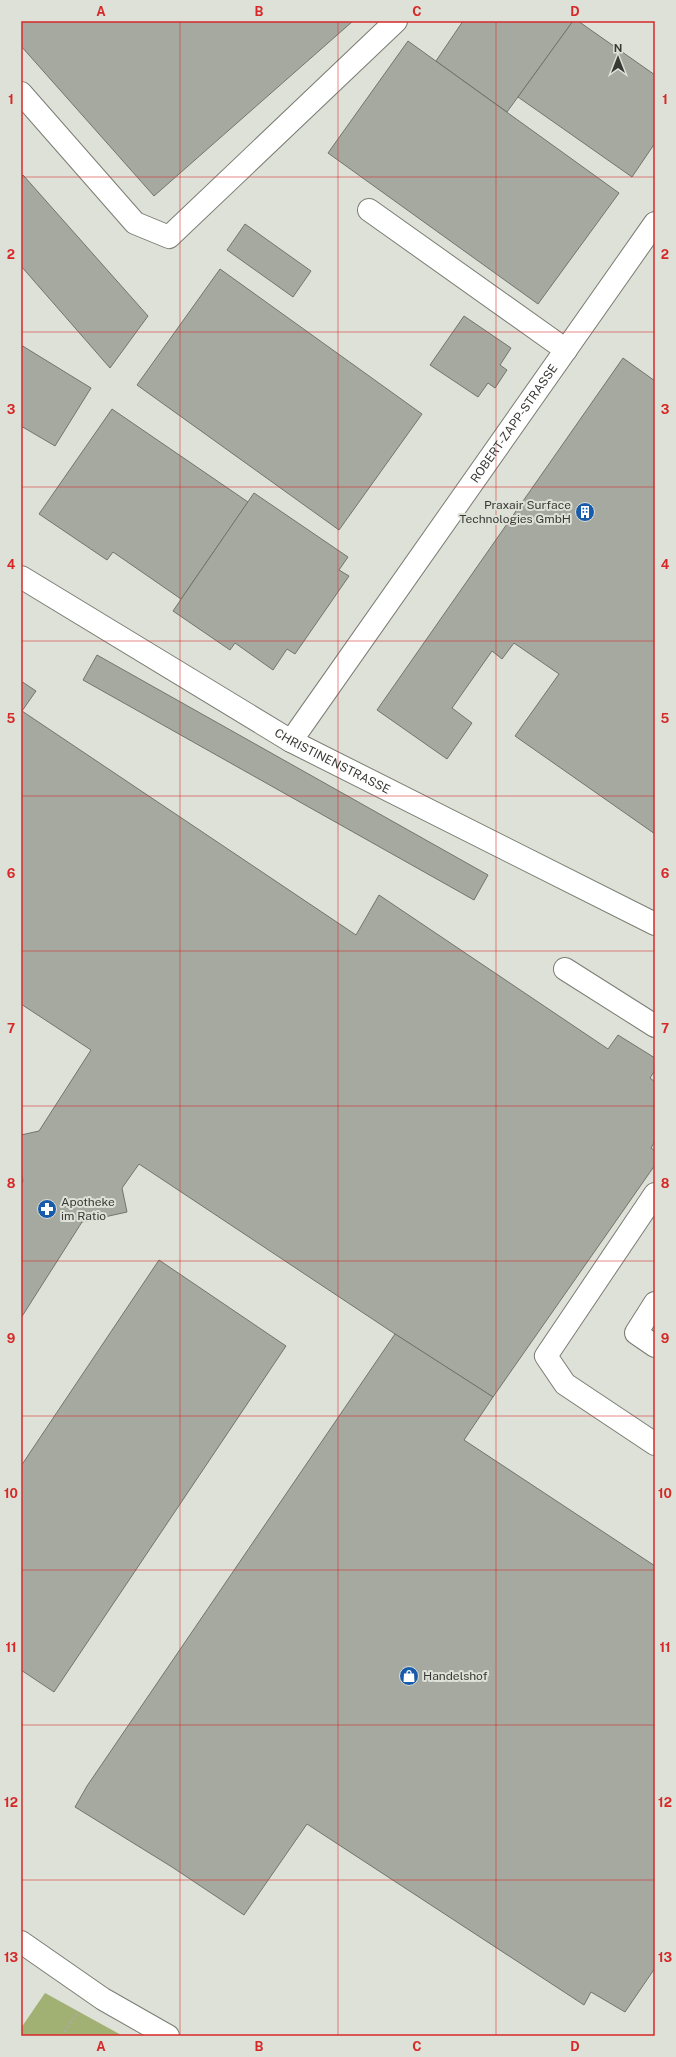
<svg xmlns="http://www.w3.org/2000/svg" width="676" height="2057" font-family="'Public Sans',sans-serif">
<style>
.forest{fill:#a1b174}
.building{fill:#a6a99f;stroke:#73756c}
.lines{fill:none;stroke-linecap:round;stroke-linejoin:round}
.minor-casing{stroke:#7b7d74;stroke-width:24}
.path{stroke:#a9aba3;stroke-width:2.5;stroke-dasharray:2 3;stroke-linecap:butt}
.minor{stroke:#fff;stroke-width:22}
.grid{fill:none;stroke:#d62828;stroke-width:1;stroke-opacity:0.55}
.labels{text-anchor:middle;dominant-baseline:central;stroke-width:4;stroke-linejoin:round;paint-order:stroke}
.street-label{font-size:12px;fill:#393a36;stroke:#dee1d7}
.poi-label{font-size:12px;fill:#393a36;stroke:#dee1d7;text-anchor:start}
.neatline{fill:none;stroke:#d62828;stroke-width:1.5}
.grid-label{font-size:13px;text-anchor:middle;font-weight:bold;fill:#d62828}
</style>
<rect width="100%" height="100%" fill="#dee1d7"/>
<!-- forest -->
<path class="forest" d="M45,1993L123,2036H21V2028Z"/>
<!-- building -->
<g class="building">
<path d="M21,21H353L154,196L21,46Z"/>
<path d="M463,21H573L507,112L436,61Z"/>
<path d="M573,21H578L655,75V143L632,177L518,97Z"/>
<path d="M408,41L619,193L538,304L328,153Z"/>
<path d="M23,175L148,316L110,368L21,266V177Z"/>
<path d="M245,224L311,271L293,297L227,250Z"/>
<path d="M220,269L422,414L339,530L137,385Z"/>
<path d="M464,316L511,348L500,365L507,370L495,388L488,383L478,397L430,365Z"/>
<path d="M21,345L91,388L55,446L21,426Z"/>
<path d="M623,358L655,381V834L515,736L559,674L514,643L502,659L492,651L452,708L472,723L447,759L377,710Z"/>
<path d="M112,409L248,502L181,599L113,552L107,560L39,514Z"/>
<path d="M254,493L348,557L339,570L349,576L295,654L287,649L273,670L235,643L230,650L173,611Z"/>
<path d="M97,655L488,875L474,900L83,680Z"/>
<path d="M21,681L36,691L22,711L356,935L379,895L608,1049L618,1035L655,1058V1070L650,1078L655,1082V1141L651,1148L655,1151V1165L493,1397L395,1334L139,1164L122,1188L127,1212L82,1222L21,1318V1184L23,1181L21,1171V1135L39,1131L91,1050L21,1004Z"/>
<path d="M159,1260L286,1346L54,1692L21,1670V1466Z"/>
<path d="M395,1334L493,1397L464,1440L655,1566V1968L625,2012L591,1992L584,2005L307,1824L244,1915L172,1867L75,1807L87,1786Z"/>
</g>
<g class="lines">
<!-- minor casing -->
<g class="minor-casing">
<g id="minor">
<path d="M21,93L135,223L169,237L396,21"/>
<path d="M369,210L566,350"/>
<path id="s1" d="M21,577L291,741L655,924"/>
<path id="s2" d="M291,741L655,223"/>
<path d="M565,969L655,1026"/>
<path d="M655,1194L546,1356L565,1384L655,1444"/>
<path d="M655,1303L636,1333L655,1346"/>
<path d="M21,1942L103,1999L168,2036"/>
</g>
</g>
<!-- path -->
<path class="path" d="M62,2036L77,2013"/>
<!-- minor -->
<use href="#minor" class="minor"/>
</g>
<!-- grid -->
<path class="grid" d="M180,21V2036M338,21V2036M496,21V2036M21,177H655M21,332H655M21,487H655M21,641H655M21,796H655M21,951H655M21,1106H655M21,1261H655M21,1416H655M21,1570H655M21,1725H655M21,1880H655"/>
<!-- icons -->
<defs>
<g id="building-disc" transform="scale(1)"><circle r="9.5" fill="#185bab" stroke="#dee1d7"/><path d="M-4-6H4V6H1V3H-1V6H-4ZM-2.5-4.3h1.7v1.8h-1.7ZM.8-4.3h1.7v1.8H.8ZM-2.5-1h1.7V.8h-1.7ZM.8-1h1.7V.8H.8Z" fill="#fff"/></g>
<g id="pharmacy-disc" transform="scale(1)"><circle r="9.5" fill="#185bab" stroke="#dee1d7"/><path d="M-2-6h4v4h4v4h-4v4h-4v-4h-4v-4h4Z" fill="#fff"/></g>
<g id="shop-disc" transform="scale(1)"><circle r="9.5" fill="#185bab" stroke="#dee1d7"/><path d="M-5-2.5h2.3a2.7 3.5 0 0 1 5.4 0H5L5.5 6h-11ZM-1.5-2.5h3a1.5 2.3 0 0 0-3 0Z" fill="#fff"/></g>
</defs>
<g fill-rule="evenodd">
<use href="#building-disc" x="585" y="512"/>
<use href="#pharmacy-disc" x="47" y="1209"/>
<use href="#shop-disc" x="409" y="1676"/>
</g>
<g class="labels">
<!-- street labels -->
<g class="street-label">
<text stroke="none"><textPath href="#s2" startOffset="388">ROBERT-ZAPP-STRASSE</textPath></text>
<text stroke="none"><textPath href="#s1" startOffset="362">CHRISTINENSTRASSE</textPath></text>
</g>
<!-- poi labels -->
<g class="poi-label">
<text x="571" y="505" text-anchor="end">Praxair Surface<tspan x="571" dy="14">Technologies GmbH</tspan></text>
<text x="61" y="1202">Apotheke<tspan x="61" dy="14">im Ratio</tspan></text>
<text x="423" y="1676">Handelshof</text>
</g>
</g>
<!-- border -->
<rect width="676" height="2057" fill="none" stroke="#dee1d7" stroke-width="44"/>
<!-- north arrow -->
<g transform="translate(618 58)" stroke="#dee1d7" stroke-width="3" paint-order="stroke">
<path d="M0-3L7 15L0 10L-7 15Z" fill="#393a36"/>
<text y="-6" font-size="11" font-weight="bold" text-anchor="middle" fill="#393a36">N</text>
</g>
<rect x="22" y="22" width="632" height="2013" class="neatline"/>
<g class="grid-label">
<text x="101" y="16">A</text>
<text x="259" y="16">B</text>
<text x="417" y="16">C</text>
<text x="575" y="16">D</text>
<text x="11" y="104">1</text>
<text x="665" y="104">1</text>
<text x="11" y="259">2</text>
<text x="665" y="259">2</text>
<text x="11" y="414">3</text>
<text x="665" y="414">3</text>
<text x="11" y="569">4</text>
<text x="665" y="569">4</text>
<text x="11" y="723">5</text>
<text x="665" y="723">5</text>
<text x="11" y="878">6</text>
<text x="665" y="878">6</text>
<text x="11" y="1033">7</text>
<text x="665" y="1033">7</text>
<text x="11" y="1188">8</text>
<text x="665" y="1188">8</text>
<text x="11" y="1343">9</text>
<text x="665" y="1343">9</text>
<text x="11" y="1498">10</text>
<text x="665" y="1498">10</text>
<text x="11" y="1652">11</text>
<text x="665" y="1652">11</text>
<text x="11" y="1807">12</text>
<text x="665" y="1807">12</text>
<text x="11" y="1962">13</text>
<text x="665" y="1962">13</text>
<text x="101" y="2051">A</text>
<text x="259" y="2051">B</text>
<text x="417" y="2051">C</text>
<text x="575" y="2051">D</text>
</g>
</svg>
